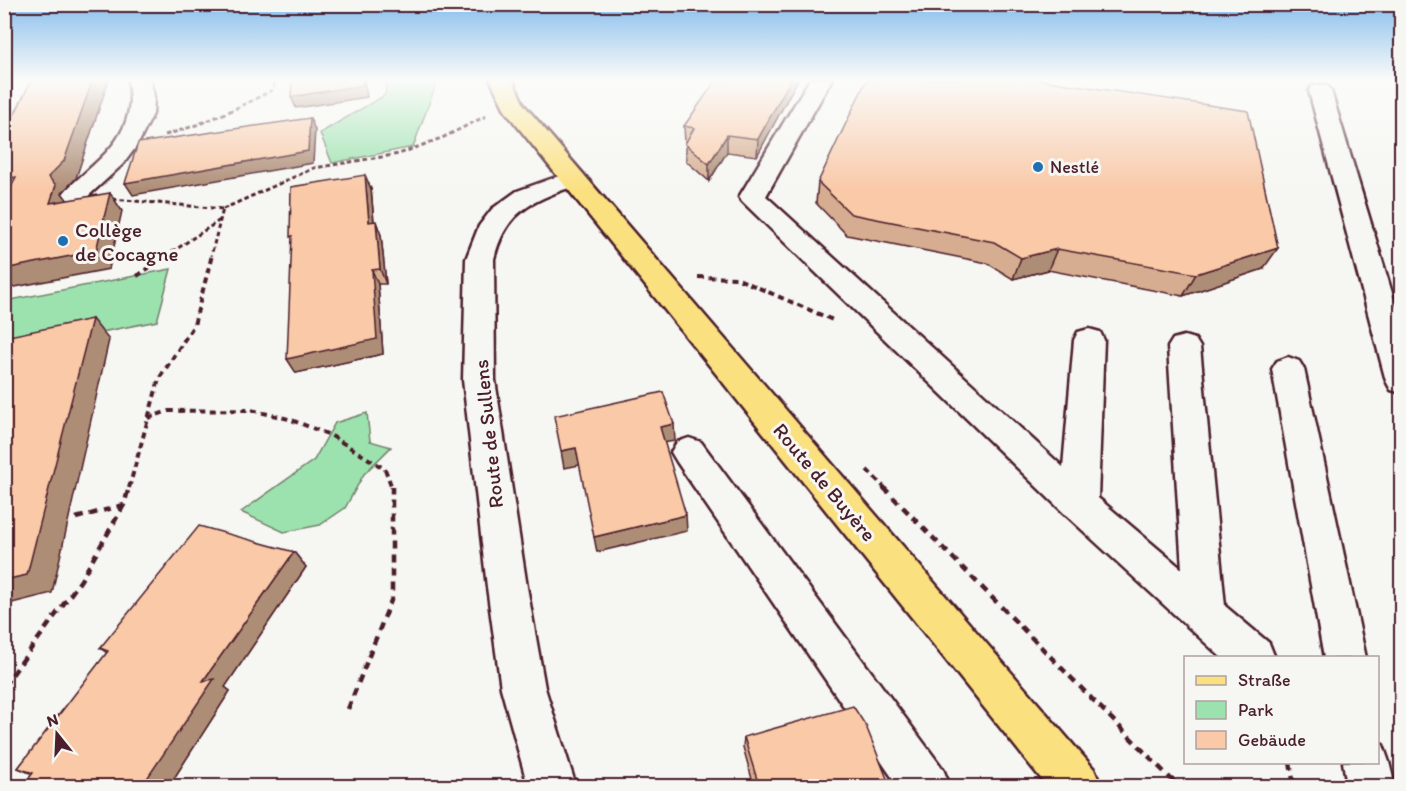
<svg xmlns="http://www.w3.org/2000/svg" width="1406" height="791" font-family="Itim,sans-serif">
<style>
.green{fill:#9ce2ae;stroke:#73806c;stroke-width:1.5}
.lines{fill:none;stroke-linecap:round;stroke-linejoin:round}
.minor-casing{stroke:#4a1f2b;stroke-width:5}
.major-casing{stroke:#4a1f2b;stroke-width:5}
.path-far2{stroke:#4a1f2b;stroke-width:3;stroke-dasharray:4.5 3;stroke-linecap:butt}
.path-far1{stroke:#4a1f2b;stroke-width:4;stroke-dasharray:6 4.5;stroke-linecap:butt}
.path{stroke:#4a1f2b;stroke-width:4.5;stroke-dasharray:8 6;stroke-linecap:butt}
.minor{fill:#f6f6f2;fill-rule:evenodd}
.major{fill:#fbe080;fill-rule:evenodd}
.wall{fill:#d6ad90;stroke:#4a1f2b;stroke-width:1.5}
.shaded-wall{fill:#ae8d76;stroke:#4a1f2b;stroke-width:1.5}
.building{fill:#f9c9a8;stroke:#4a1f2b;stroke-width:1.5}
.poi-dot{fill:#1f6fb2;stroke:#f6f6f2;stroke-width:2}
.labels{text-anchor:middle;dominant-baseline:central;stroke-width:6;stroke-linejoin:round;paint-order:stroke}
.far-poi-label{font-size:18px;fill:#4a1f2b;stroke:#f6f6f2;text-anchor:start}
.poi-label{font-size:21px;fill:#4a1f2b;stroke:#f6f6f2;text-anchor:start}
.street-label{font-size:21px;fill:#4a1f2b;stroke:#f6f6f2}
</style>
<rect width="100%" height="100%" fill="#f6f6f2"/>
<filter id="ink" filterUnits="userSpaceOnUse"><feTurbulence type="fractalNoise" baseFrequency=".0167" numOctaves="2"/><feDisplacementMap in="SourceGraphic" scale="12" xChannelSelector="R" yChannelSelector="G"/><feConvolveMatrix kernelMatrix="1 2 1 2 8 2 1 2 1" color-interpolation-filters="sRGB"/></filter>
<g filter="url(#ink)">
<!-- green -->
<g class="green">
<path d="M387,79H438L413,147L332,163L320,133L385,95Z"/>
<path d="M171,269L157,321L5,351V301Z"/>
<path d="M367,413L370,441L391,447L364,474L345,508L320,525L284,532L241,512L314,460L335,423Z"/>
</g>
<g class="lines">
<!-- minor casing -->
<g class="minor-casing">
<g id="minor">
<path d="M128,79H150L154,97L153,114L138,144L124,163L85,199L76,202L67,199L63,194L67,189C103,156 139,133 128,79Z"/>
<path d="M810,79H832L766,196L1063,467L1074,340L1078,332L1089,329L1100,332L1104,340L1098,498L1182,569L1168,347L1173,339L1184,336L1195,339L1200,347L1225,606L1269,643L1275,658H1222L1066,515L743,202L739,197Z"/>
<path d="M1320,85L1328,86L1331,91L1402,326V393L1391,390L1386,381L1309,91L1312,86Z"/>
<path d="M573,171L582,173L585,178L582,183C536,200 506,208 494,259L495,380L527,587L545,688L576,786H528L501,688L487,587L463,380L466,259L479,226L492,209L517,191Z"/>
<path d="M1288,357L1299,361L1304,369L1366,658H1324L1272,369L1277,361Z"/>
<path d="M689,438L701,442L943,769L950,786H898L677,462L671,452L677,442Z"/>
<path d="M1378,743L1383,745L1389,762L1395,786H1347L1343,762H1378Z"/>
</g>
</g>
<!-- major casing -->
<g class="major-casing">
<path id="major" d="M490,79H512L524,105L1094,769L1101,786H1047L506,112Z"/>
</g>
<!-- path-far2 -->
<g class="path-far2">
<path d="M165,135C204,124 239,108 274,89V79"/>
<path d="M113,199L223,209L211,256"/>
<path d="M223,209L314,168L399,154L444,137L486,116"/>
<path d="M166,256L220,220"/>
</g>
<!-- path-far1 -->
<g class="path-far1">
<path d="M137,276L168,255"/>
<path d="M698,277L736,278L835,321"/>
<path d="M148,418L168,411L251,410L289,419L330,435L385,469L392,488"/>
<path d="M867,470L885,488"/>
<path d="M129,488L159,379L194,325L212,255"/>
</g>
<!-- path -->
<g class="path">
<path d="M883,487L1178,786"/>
<path d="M76,518L124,505"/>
<path d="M4,686L81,580L124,505L129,487"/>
<path d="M348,709L392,598V487"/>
<path d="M1290,762L1294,786"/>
</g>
<!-- minor -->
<use href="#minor" class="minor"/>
<!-- major -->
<use href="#major" class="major"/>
</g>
<!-- wall -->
<g class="wall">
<path d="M798,79L757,156L727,152L709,181L686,161V143H685L684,126Z"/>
<path d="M365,175L371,189L374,221L381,235L386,284H378L383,354L296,373Z"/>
<path d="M818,182L1263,269L1183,296L1048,270L1013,279L987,263L847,235L816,203Z"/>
<path d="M294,552L306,567L225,687L230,691L169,786H23L32,774L18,768L107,653L100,648Z"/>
<path d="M744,737L890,786H754L743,747Z"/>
</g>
<!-- shaded-wall -->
<g class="shaded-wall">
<path d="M93,79H109L76,178L62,193L69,202L50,203L48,177Z"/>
<path d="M362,79H364L367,97L296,108L291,97Z"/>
<path d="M791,79H798L757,156L758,139Z"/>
<path d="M310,118L315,130L313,163L133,195L125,183Z"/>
<path d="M727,135V152L709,181V164Z"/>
<path d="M4,167L16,177L13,197L4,186Z"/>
<path d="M365,175L371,189L375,236L369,222Z"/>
<path d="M110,193L122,211L109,269L4,289V269Z"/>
<path d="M376,221L381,235L386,284L380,269Z"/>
<path d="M1278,248L1263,269L1183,296L1196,274Z"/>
<path d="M1057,249L1048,270L1013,279L1021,258Z"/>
<path d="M372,270L378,284L383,354L296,373L287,359Z"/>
<path d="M92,319L109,340L52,593L4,605V580Z"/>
<path d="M674,424L675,441L662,443L660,427Z"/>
<path d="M576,448L580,465L564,468L561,451Z"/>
<path d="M686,515L687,531L597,552L594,537Z"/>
<path d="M294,552L306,567L225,687L230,691L169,786H142L203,681Z"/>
</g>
<!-- building -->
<g class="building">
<path d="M32,79H93L64,161L48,177L56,185L50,203L110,193L96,251L4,269V203L16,177L4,179V136Z"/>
<path d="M292,79H362L363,85L291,97Z"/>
<path d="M717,79H791L758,139L727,135L709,164L685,144L694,128L684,126Z"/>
<path d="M867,79H1034L1248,111L1278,248L1196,274L1057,249L1021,258L994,242L851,214L818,182Z"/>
<path d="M310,118L308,151L125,183L138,143Z"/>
<path d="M365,175L369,222L376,221L380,269L372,270L377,339L287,359L292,236L290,237L291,187Z"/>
<path d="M92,319L27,575L4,580V337Z"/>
<path d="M663,392L674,424L660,427L686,515L594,537L576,448L561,451L554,416Z"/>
<path d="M199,526L294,552L203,681L214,679L142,786H23L33,773L18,768L108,651L100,648Z"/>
<path d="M853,706L866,726L890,786H759L744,737Z"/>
</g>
</g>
<!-- sky -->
<linearGradient id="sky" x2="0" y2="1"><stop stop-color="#88beed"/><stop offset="0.42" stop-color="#fbfbf9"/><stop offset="1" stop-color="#fbfbf9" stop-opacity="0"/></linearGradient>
<rect width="1406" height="190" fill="url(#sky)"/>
<!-- markers -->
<g class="poi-dot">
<circle cx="1038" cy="167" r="6"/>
<circle cx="63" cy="241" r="6"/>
</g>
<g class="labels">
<!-- far-poi labels -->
<g class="far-poi-label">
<text x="1050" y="167">Nestlé</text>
</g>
<!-- poi labels -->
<g class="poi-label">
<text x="75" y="229">Collège<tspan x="75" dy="24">de Cocagne</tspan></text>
</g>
<!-- street labels -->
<g class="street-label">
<text transform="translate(488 434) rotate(-96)">Route de Sullens</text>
<text transform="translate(825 482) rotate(50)">Route de Buyère</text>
</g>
</g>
<!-- margin -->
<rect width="1406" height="791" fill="none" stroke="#f6f6f2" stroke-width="24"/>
<rect x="12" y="12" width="1382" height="767" fill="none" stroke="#4a1f2b" stroke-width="2" filter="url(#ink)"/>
<!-- legend -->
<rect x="1184" y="656" width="195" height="108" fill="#f6f6f2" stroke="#b1a0a2" stroke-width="1.5"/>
<rect x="1196" y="676" width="30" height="9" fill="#fbe080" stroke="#b1a0a2" stroke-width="1.5"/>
<text x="1238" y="686" font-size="18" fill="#4a1f2b">Straße</text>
<rect x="1196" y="701" width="30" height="18" fill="#9ce2ae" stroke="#b1a0a2" stroke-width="1.5"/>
<text x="1238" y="716" font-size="18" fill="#4a1f2b">Park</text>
<rect x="1196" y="731" width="30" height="18" fill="#f9c9a8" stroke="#b1a0a2" stroke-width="1.5"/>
<text x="1238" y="746" font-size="18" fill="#4a1f2b">Gebäude</text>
<!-- north arrow -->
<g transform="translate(57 734) rotate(342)" stroke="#f6f6f2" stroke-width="4.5" paint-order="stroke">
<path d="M0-4.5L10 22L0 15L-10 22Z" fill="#4a1f2b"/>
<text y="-9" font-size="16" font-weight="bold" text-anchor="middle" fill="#4a1f2b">N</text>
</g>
</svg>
